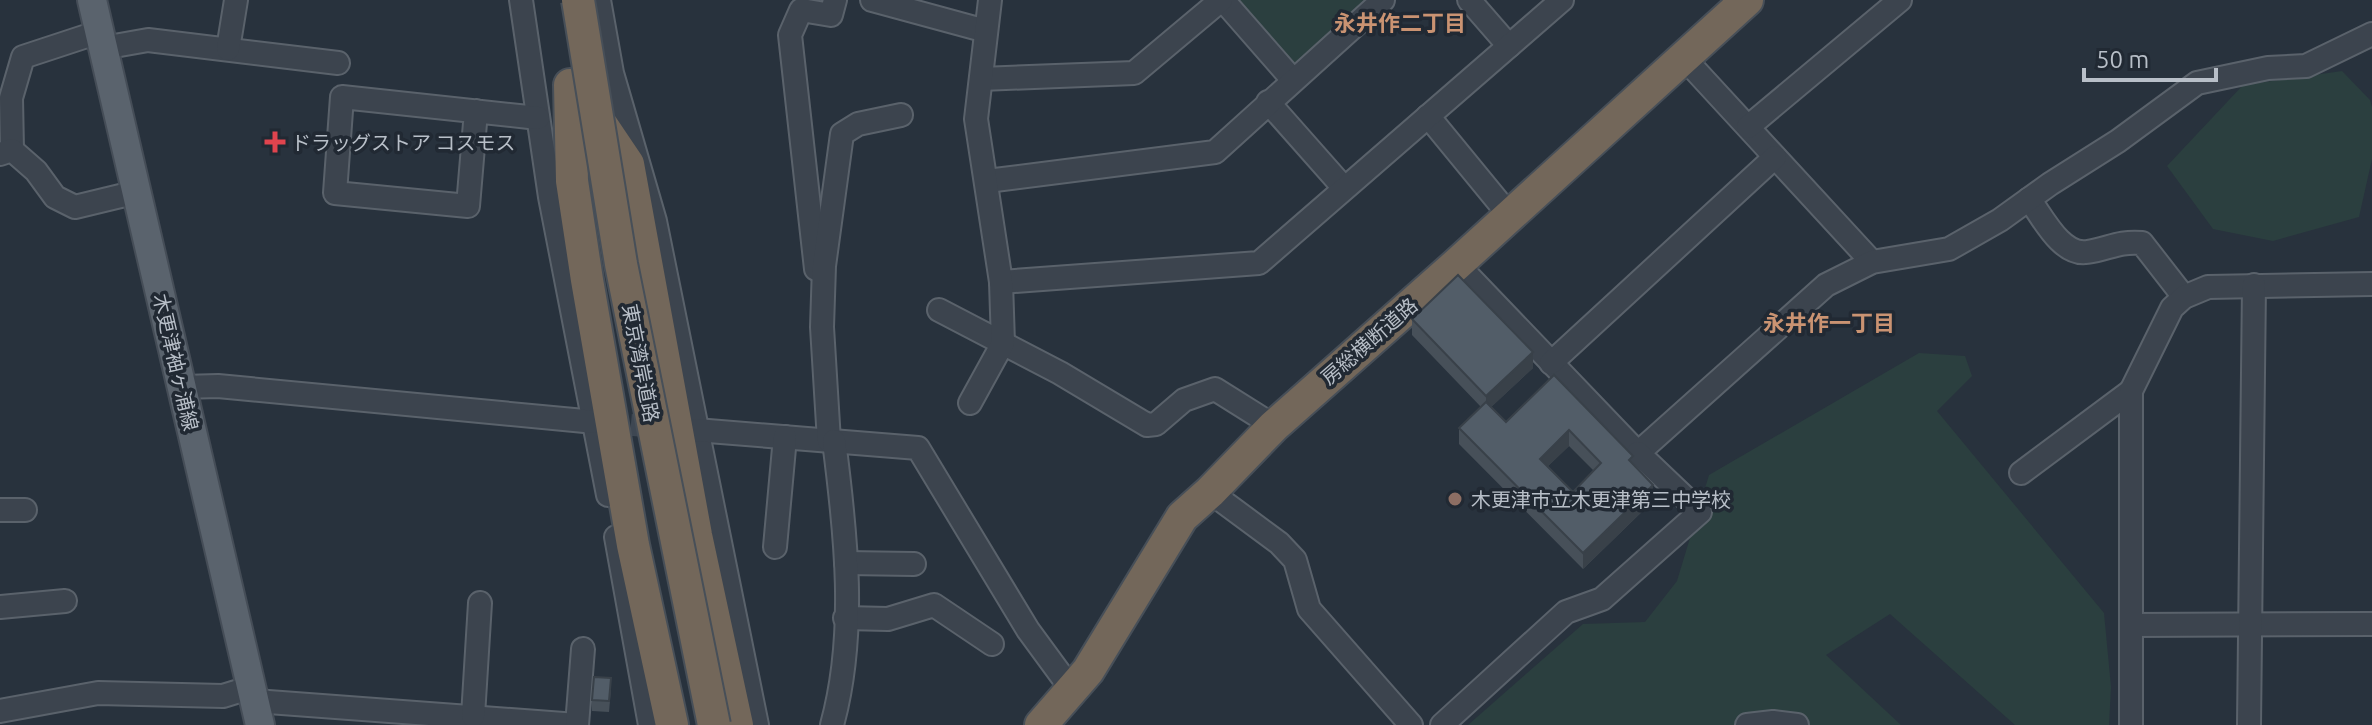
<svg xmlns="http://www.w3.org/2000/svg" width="2372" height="725" font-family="Ubuntu,'Noto Sans JP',sans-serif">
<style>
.green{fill:#2b3f3f}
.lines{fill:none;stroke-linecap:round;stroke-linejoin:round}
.minor-tunnel{stroke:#3e4752;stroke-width:22;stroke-dasharray:22 11;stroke-linecap:butt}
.minor-casing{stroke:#5a626b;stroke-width:26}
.major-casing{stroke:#454d57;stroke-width:32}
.highway-casing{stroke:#474f58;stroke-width:36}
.minor{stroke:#3c444e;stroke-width:22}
.major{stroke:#5a636d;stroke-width:28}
.highway{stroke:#73675a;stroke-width:32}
.highway-bridge-casing{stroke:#474f58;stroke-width:36;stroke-linecap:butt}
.highway-bridge{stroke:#73675a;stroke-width:32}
.wall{fill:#475059;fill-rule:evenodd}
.shaded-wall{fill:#394149}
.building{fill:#525d68;stroke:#394149;stroke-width:2;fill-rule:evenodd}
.health-dot{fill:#e0444e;stroke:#212933;stroke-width:3}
.education-dot{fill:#8d6e63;stroke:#212933;stroke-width:3}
.labels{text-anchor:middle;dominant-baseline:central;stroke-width:7;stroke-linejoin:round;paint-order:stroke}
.poi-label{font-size:20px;fill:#b8bfc8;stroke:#212933;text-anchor:start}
.street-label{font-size:20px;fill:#b8bfc8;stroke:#212933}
.neighbourhood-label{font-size:22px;font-weight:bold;fill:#ca9372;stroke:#212933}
</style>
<rect width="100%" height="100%" fill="#28323d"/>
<!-- green -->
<g class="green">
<path d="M1223,0H1383L1293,80Z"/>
<path d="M2342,71L2370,100L2372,107V159L2359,217L2273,241L2213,229L2167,166L2243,85Z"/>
<path d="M1919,353L1965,356L1972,376L1937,411L2104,613L2111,687L2109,725H2015L1890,614L1826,655L1901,725H1468L1583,624L1645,622L1677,581L1709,475Z"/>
</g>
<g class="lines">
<!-- minor-tunnel -->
<path class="minor-tunnel" d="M598,422L667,428"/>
<!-- minor casing -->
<g class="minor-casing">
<g id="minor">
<path d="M521,0L550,197L608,495"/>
<path d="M599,0L612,73L655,221L757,725"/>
<path d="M872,0L986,31"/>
<path d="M1223,0L1293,80"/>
<path d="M1469,0L1509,46"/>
<path d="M103,48L148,40L338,63"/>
<path d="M228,49L236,0"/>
<path d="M1684,58L1872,262"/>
<path d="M981,79L1134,73L1221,0"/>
<path d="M1268,102L1344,188"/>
<path d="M476,111L468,206L335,193L342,97L538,118"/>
<path d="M1428,116L1510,216"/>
<path d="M1748,127L1900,0"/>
<path d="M12,150L11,98L23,57L99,32"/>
<path d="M0,154L12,150L36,171L55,197L75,207L137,192"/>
<path d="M987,181L1215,152L1383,0"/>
<path d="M2029,199C2042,216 2061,256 2087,252C2109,249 2117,241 2142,243L2184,297"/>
<path d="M1457,264L1638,453L1826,285L1872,262L1949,249L2000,220L2050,184L2118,141L2197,83L2268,68L2306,66L2372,34"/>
<path d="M816,269L790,35L801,10L831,15L835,0"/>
<path d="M1001,282L1259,263L1562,0"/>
<path d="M939,310L1060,373L1147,425L1156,424L1184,400L1215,389L1274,426"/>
<path d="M1551,363L1775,157"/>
<path d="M182,387L218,386L595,422"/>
<path d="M970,403L1003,343L1001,282L976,119L990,0"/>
<path d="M696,430L918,448L1028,630L1072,690"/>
<path d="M829,441L822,327L824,266L842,134L858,124L901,115"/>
<path d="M2021,473L2131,391"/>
<path d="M1210,492L1279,543L1295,560L1309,609L1411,725"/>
<path d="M0,510H25"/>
<path d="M616,537L650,725"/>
<path d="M775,547L785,437"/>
<path d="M846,563L914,564"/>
<path d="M0,607L65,601"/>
<path d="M845,618L888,619L934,605L992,644"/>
<path d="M2132,625L2372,624"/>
<path d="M255,701L577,725"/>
<path d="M0,711L98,693L223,696L252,687"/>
<path d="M473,716L480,603"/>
<path d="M577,725L583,649"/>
<path d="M832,725C857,634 846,534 834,441"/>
<path d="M1442,725L1566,612L1602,599L1700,512L1638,453"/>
<path d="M1747,725L1773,722L1797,725"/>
<path d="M2131,725V391L2172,308L2184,297L2208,287L2372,284"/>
<path d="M2249,725L2254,285"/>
</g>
</g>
<!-- major casing -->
<g class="major-casing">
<path id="major" d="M92,0L260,725"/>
</g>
<!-- highway casing -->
<g class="highway-casing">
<g id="highway">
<path d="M570,85L572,181L587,280L633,545L672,725"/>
<path d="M599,121L628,164L696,535L737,725"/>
<path d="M1041,725L1088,671L1182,517L1210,492L1274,426L1457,264L1747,0"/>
</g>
</g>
<!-- minor -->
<use href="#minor" class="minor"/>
<!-- major -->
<use href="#major" class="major"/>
<!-- highway -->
<use href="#highway" class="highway"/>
<!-- highway-bridge casing -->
<g class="highway-bridge-casing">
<path id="highway-bridge" d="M578,0L621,264L714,725"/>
</g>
<!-- highway-bridge -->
<use href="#highway-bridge" class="highway-bridge"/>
</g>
<!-- wall -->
<g class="wall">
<path d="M1412,319L1533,368L1491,407L1506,422L1554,375L1633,465L1653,501L1583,569L1459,444V428L1481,407L1412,335ZM1569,446L1594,471L1573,492L1548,466Z"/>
<path d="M611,689L609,712L592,711V700Z"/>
</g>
<!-- shaded-wall -->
<g class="shaded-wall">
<path d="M1533,352V368L1486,412V396Z"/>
<path d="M1569,430V446L1540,474V459Z"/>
<path d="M1653,485V501L1583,569V553Z"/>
</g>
<!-- building -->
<g class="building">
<path d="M1458,275L1533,352L1486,396L1412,319Z"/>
<path d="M1554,375L1633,456L1629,460L1653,485L1583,553L1459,428L1486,402L1506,422ZM1569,430L1601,463L1573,492L1540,459Z"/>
<path d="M594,677L611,678L609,701L592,700Z"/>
</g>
<!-- markers -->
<path class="health-dot" d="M271 130h8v8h8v8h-8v8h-8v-8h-8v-8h8z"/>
<circle class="education-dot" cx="1455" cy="499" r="8"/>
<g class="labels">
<!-- poi labels -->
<g class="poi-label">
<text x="291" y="142">ドラッグストア コスモス</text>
<text x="1471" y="499">木更津市立木更津第三中学校</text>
</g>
<!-- street labels -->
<g class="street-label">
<text transform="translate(1369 341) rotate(-41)">房総横断道路</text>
<text transform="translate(176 362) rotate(77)">木更津袖ヶ浦線</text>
<text transform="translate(641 363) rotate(79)">東京湾岸道路</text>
</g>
<!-- neighbourhood labels -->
<g class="neighbourhood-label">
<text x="1400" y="22">永井作二丁目</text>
<text x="1829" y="322">永井作一丁目</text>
</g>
</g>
<!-- scale -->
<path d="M2084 68v12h132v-12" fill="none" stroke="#b8bfc8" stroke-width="4"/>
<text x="2096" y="68" font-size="24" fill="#b8bfc8" stroke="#212933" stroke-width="6" paint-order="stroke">50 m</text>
</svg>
